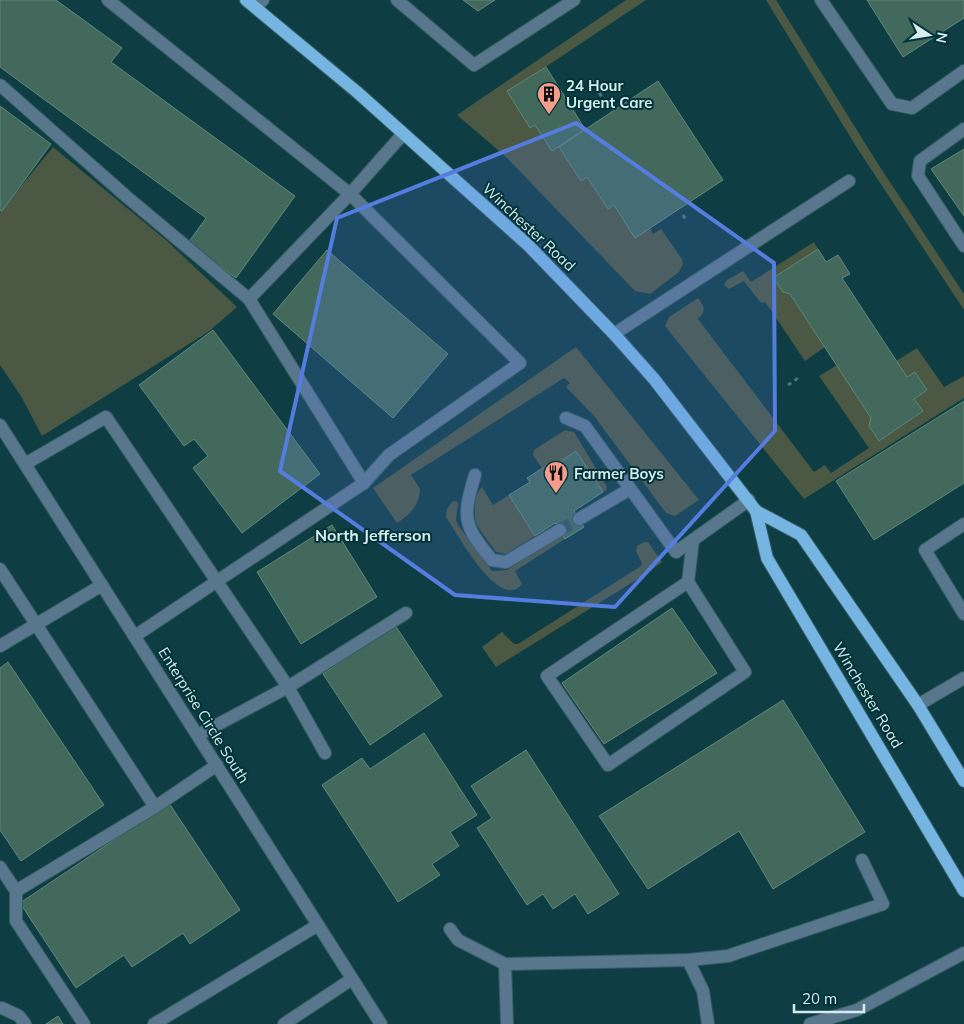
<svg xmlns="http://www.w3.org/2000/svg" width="964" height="1024" font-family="Mulish,sans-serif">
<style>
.green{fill:#4a5844}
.building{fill:#42695c;stroke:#60897a}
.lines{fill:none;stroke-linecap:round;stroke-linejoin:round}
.minor-tunnel{stroke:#2c585d;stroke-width:12;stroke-dasharray:12 6;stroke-linecap:butt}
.minor-casing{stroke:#325d62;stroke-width:14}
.major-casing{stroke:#325d62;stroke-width:14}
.path{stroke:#4e767a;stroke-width:3;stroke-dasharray:4 4;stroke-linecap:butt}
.minor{stroke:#59778c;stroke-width:12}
.major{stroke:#76b5e1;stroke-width:12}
.marked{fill:#547ddf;fill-opacity:0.2;stroke:#547ddf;stroke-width:4;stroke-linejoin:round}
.labels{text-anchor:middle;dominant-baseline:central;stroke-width:4;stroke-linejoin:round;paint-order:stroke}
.poi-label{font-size:15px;font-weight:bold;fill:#d5ecef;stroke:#013338;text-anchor:start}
.street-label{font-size:15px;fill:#d5ecef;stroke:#013338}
.neighbourhood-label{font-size:16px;font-weight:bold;fill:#d5ecef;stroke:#013338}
</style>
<rect width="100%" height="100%" fill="#0e3e43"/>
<!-- green -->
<g class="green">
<path d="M626,0H646L508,92L530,128L535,125L552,151L559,147L581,181L587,177L608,209L614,205L635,238L650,228L653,234L661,229L682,259L683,264L679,272L650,294L635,291L506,157L457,115Z"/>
<path d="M766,0H776L878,164L964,294V310L859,151Z"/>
<path d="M53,147L167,241L237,307L208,332L42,436L21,396L0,365V212Z"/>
<path d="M814,242L818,249L774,278L783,292L790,294L825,347L805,361L766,303L760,302L744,281L729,289L724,285L727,280L743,271L751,282Z"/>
<path d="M698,298C705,307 706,311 698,319L814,472L825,465L831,473L869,448L819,376L837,365L871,418L869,426L879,441L923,411L914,399L927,390L915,372L907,377L896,361L917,348L944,387L964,376V398L804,499L665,326L669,317Z"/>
<path d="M576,347L699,500L675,516L666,513L594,416L566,387L570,383L564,378L411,475L420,489C419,506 411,514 397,523L373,488Z"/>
<path d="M565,430L574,432L606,485L607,490L603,492L576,451L548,470L546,466L542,468L533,455L534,450Z"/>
<path d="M482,487L493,505L509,495L535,536L506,554L496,552C490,543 482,534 477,525C473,516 474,493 482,487Z"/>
<path d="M453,501L458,502L456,520L458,525L492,571L507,570L562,534L565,539L515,571L522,584C500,613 457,533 446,517L447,509Z"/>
<path d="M644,542H648L662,562L649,572L496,667L482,647L502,632L514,644H518L641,566L642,563L636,551L637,546Z"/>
</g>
<!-- building -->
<g class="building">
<path d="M0,0H56L122,48L111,62L295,196L236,278L188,243L206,218L0,67Z"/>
<path d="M463,0H495L478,11Z"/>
<path d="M867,0H964V18L903,57Z"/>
<path d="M546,67L585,129L552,151L535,125L530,128L507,91Z"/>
<path d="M658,81L723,180L635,238L614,205L608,209L587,177L581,181L559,147Z"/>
<path d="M0,106L51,144L2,211L0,210Z"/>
<path d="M964,149V216L931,169Z"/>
<path d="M818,249L826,262L838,255L850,274L842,278L907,377L915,372L927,390L914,399L923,411L879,441L869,426L871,418L790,294L783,292L773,278Z"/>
<path d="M327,250L448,354L393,418L273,314Z"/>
<path d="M213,330L320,474L242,533L193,468L208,456L194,439L184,446L139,385Z"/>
<path d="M964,401V483L874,540L836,481Z"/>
<path d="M576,451L603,492L574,511L584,527L565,539L555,523L535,536L509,495L530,482L527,478L546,466L548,470Z"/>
<path d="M332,525L377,597L301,644L257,572Z"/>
<path d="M672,608L717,673L604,744L562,683Z"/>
<path d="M395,625L442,696L370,745L323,674Z"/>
<path d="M8,662L104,805L21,861L0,830V668Z"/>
<path d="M783,700L865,832L773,889L739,831L648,889L599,816Z"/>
<path d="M424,733L477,815L450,832L459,846L432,864L440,875L398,902L322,785L362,758L370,769Z"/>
<path d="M526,750L619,894L588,914L575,894L553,909L543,894L527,905L477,828L492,818L471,786Z"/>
<path d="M169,803L240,910L190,944L183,933L132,967L124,955L76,988L20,903Z"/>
<path d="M58,1016L63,1024H46Z"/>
</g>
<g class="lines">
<!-- minor-tunnel -->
<path class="minor-tunnel" d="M560,530L579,519"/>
<!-- minor casing -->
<g class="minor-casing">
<g id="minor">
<path d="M108,0L350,194L520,363L389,455L364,483"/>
<path d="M397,0L474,65L574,0"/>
<path d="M821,0L892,104L912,108L964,71"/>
<path d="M255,7L263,0"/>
<path d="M0,85L127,197L249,299L364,483L135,636"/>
<path d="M964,129L920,161L918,176L964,246"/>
<path d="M249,299L350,194L403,134"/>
<path d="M614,334L849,181"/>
<path d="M566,418L585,426L676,552L749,500"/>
<path d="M0,425L381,1024"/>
<path d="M25,464L106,417L288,687L325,753"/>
<path d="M475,475C462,518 463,525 492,560L506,562L560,530"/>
<path d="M579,519L630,489"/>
<path d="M964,524L925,550L964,614"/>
<path d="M0,569L155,807L217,765"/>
<path d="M688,582L547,676L608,765L745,672L688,582L693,540"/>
<path d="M0,646L102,585"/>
<path d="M918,705L964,678"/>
<path d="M198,735L288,687L406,613"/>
<path d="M0,867L16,891L155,807"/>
<path d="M16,891V921L84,1024"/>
<path d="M450,929L458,940L505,964"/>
<path d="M688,960L728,956L883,904L862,860"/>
<path d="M2,1008L19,1016L25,1024"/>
<path d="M154,1024L318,925"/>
<path d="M284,1024L352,979"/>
<path d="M507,1024L505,964L688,960L703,991L708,1024"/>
<path d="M810,1024L857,1010L964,953"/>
</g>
</g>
<!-- major casing -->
<g class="major-casing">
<g id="major">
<path d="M246,0L357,92L528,245L614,334L654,379L756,511L767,558L964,891"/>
<path d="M756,511L801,535L918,705L964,781"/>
</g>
</g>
<!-- path -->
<g class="path">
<path d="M591,79L606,104"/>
<path d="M683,215L687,222"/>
<path d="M788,385L798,378"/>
</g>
<!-- minor -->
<use href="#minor" class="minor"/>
<!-- major -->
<use href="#major" class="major"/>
</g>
<!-- marked area -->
<path class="marked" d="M576,123L774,263L775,431L615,607L455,595L280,471L337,218Z"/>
<!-- icons -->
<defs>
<g id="building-pin" transform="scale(1.25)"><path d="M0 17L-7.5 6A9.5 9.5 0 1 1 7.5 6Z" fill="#f49d8c" stroke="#013338"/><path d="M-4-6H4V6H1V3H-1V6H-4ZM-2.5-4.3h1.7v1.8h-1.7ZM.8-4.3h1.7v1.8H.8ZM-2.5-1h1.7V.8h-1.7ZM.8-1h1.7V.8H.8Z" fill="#111"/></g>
<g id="restaurant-pin" transform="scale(1.25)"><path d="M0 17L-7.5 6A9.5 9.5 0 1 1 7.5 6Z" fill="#f49d8c" stroke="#013338"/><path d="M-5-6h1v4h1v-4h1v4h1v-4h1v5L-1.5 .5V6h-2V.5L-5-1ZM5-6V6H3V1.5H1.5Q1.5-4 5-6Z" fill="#111"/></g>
</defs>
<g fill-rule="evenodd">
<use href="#building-pin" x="549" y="94"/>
<use href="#restaurant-pin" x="556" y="473"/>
</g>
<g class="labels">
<!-- poi labels -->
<g class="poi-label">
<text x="566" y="85">24 Hour<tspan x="566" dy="17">Urgent Care</tspan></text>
<text x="574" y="473">Farmer Boys</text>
</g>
<!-- street labels -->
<g class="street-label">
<text transform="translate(529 227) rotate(43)">Winchester Road</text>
<text transform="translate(868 695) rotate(59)">Winchester Road</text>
<text transform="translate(204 715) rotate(58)">Enterprise Circle South</text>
</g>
<!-- neighbourhood labels -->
<g class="neighbourhood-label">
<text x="373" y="535">North Jefferson</text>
</g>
</g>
<!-- north arrow -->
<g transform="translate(929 35) rotate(102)" stroke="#013338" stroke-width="4" paint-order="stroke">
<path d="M0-4L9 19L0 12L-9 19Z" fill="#d5ecef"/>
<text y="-8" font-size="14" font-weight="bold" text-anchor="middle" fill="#d5ecef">N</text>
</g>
<!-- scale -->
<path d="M794 1004v8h70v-8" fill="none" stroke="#d5ecef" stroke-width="2.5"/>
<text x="802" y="1004" font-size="15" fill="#d5ecef" stroke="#013338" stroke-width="4" paint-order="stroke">20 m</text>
</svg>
